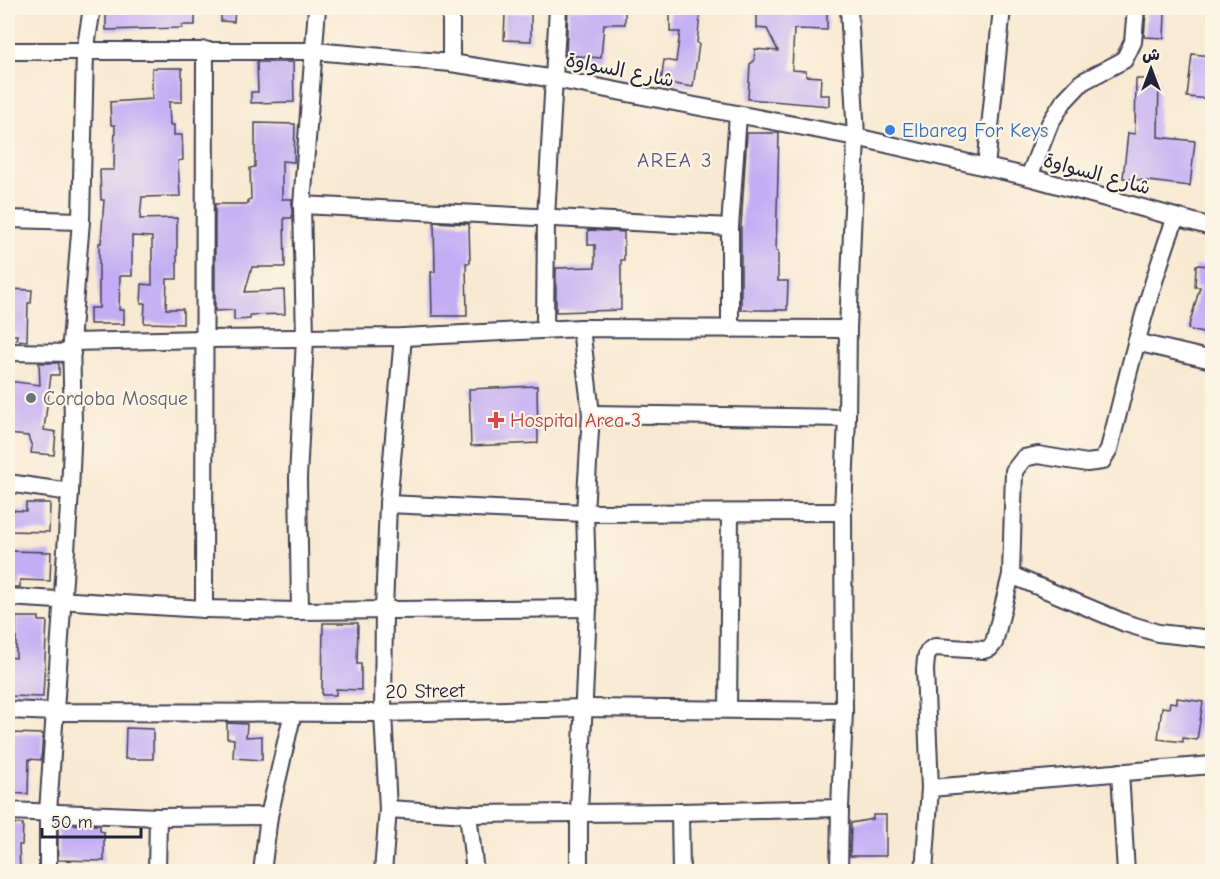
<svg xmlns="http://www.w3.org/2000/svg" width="1220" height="879" font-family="'Comic Neue','Playpen Sans Arabic',sans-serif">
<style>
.building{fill:#c2adf4}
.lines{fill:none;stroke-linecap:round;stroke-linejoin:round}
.minor-casing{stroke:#424052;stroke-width:20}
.minor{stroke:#fff;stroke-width:16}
.shop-dot{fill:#3f7fe0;stroke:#fcf5e5;stroke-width:2}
.worship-dot{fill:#6b7280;stroke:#fcf5e5;stroke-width:2}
.health-dot{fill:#e0444e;stroke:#fcf5e5;stroke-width:2}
.labels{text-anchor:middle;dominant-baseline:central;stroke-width:4.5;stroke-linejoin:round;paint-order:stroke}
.street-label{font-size:20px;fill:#22223b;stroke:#fcf5e5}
.shop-label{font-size:20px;fill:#366cbe;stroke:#fcf5e5;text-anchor:start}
.worship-label{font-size:20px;fill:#5b616d;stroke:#fcf5e5;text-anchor:start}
.health-label{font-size:20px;fill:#be3a42;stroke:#fcf5e5;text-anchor:start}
.neighbourhood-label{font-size:21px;letter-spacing:1.5px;fill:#5a537c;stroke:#fcf5e5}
</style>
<rect width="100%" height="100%" fill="#fcf5e5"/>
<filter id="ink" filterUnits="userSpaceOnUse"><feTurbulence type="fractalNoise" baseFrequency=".0167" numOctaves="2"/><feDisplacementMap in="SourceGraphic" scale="12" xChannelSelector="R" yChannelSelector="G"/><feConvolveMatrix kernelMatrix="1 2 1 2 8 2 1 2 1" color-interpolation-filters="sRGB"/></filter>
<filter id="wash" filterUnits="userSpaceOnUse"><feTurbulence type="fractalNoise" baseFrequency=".008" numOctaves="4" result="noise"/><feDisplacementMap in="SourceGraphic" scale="24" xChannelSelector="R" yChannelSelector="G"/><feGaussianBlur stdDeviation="1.35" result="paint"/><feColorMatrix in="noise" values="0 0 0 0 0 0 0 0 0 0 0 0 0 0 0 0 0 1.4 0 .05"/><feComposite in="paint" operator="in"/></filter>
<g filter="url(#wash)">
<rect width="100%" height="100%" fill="#f8e9d2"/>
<g id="blocks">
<!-- building -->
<g class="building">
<path d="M106,8H195V25H182V28L106,30Z"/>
<path d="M221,8H235L234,22L221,21Z"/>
<path d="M568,8H625V24H604L601,58L566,55Z"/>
<path d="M670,8H701L697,43L699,44L693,87L661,82L664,60L676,62L680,32H670Z"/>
<path d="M757,8H827V30L794,29L792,70L806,71V76L821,77L820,95H829V106L748,99L750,64L754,61L755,49L778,51L767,29L757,28Z"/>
<path d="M1146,12L1165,13L1164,38L1144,37Z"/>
<path d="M505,13H531V41L504,40Z"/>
<path d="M1192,54L1212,56V99L1187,97Z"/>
<path d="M257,62H293L294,102L251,103V92H258Z"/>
<path d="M152,68H182V102H169L170,125H174V135H182L183,160L178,161L180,196L142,197L140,219L177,218V279H167L166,309H183V324L144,323L145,303H141L142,284L152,285V237L132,236V276H120L119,310H124V324H90V308H99V243H101L104,200H101L100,170H114L115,125H111L110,102L152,99Z"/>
<path d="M1136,79H1159L1158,137L1195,141L1190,186L1123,178L1128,133L1135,134Z"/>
<path d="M255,123L295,124L294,162L282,161V199H292V218H284L285,267H252L245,292L284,290L285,314L250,315V319L234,320V310L215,311V204H248V200L251,199L250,168L255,167Z"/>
<path d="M747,133H779L776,251H778V281H788L787,310H741V227Z"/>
<path d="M434,222L469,224L470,263H466L467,316H432L431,272H435Z"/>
<path d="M588,230L624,232V260H621V310L556,312V268L595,267V245H588Z"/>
<path d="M1196,265L1212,266V336L1188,329L1200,287H1195Z"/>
<path d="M8,289L32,290L31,303H28L27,341L16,340L17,335H9L8,332Z"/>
<path d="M39,363H59V375H51L44,430L56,432L54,455L31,453L32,447L28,436L8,434V381L40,385Z"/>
<path d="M537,386L538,443L471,446L469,389Z"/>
<path d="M26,503H50L49,532L8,531V510L26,511Z"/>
<path d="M8,551L51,552L50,581L20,580V587H8Z"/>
<path d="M16,617H39V621H47L43,697L8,696V657L16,658Z"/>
<path d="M323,623H358L357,664H361V690L336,689V695H322Z"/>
<path d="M1177,698L1203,702L1197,740L1183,738V742L1158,739L1162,707L1169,708L1170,702L1177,703Z"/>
<path d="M227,723L247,724L246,737L262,736V760L233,758L234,739L227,738Z"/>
<path d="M126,728L153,729V759H125Z"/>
<path d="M10,733L43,734L41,760L29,759L28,794L8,793Z"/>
<path d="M873,815H886V856H850L851,823L873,819Z"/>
<path d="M8,824H23L22,845H19L20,872H8Z"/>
<path d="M58,824L100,825V831L104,832V861L58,860Z"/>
</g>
</g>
</g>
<g filter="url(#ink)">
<use href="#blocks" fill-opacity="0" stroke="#424052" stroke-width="1.5"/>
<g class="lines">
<!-- minor casing -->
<g class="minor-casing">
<g id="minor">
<path d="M451,8V63"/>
<path d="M8,51H314L451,63L555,79L856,137L1029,177L1212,227"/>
<path d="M986,167L1002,8"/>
<path d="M1029,177L1050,123L1064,101L1082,82L1124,60L1133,42L1136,8"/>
<path d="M302,205L730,227"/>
<path d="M8,219L81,221"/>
<path d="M730,329V227L738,115"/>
<path d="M545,330L546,217L558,8"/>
<path d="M71,342L205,339L403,337L581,328L848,329"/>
<path d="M1136,342L1212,360"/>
<path d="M8,352L72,353"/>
<path d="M591,414L847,418"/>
<path d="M8,483L70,492"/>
<path d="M388,504L585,513L843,512"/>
<path d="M1011,575L1125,623L1158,633L1212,639"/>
<path d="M8,597L204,609L300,611L588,608"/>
<path d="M204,609L205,50"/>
<path d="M300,611L298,478L305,338L302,205L317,8"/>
<path d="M728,709L730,514"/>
<path d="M8,710L55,712L383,713L585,708L844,711"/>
<path d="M1120,772L1126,872"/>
<path d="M930,788L925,670C926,660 925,650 935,647L984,650L990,648L994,643L1011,575L1014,471L1024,458L1038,455L1087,463L1102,461L1109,449C1129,371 1147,293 1176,217"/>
<path d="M388,809L468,814L680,812L840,808"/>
<path d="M8,811L158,817L269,816"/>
<path d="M680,812L681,872"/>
<path d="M468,814L475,872"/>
<path d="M48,872V812L70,492L73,422L71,342L81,221L85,52L92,8"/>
<path d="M157,872L158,817"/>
<path d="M262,872L269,816L293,712"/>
<path d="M383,872L388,809L383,713L384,609L388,504L403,337"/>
<path d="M579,872V812L588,608L585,513L591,414L581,328"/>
<path d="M839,872L840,808L844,711L843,512L847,418L848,329L856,137L849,8"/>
<path d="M924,872L930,788L1212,765"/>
</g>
</g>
<!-- minor -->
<use href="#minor" class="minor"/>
</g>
</g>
<!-- markers -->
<circle class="shop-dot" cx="890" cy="130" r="6"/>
<circle class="worship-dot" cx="31" cy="398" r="6"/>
<path class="health-dot" d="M493 411h6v6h6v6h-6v6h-6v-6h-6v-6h6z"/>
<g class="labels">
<!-- street labels -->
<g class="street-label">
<text transform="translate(620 70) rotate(11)">شارع السواوة</text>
<text transform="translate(1097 174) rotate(15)">شارع السواوة</text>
<text transform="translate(425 691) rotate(-1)">20 Street</text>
</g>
<!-- shop labels -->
<g class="shop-label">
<text x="902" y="130">Elbareg For Keys</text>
</g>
<!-- worship labels -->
<g class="worship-label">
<text x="43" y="398">Cordoba Mosque</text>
</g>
<!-- health labels -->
<g class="health-label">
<text x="510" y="420">Hospital Area 3</text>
</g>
<!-- neighbourhood labels -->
<g class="neighbourhood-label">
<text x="675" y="160">AREA 3</text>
</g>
</g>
<!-- margin -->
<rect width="1220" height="879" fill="none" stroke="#fcf5e5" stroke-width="30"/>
<!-- north arrow -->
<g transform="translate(1151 69)" stroke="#fcf5e5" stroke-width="4.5" paint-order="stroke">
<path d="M0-4.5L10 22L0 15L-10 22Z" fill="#22223b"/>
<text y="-9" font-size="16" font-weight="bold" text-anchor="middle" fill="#22223b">ش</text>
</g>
<!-- scale -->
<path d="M42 828v9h99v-9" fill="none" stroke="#22223b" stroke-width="3"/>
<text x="51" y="828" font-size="18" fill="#22223b" stroke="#fcf5e5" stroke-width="4.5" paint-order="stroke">50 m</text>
</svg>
